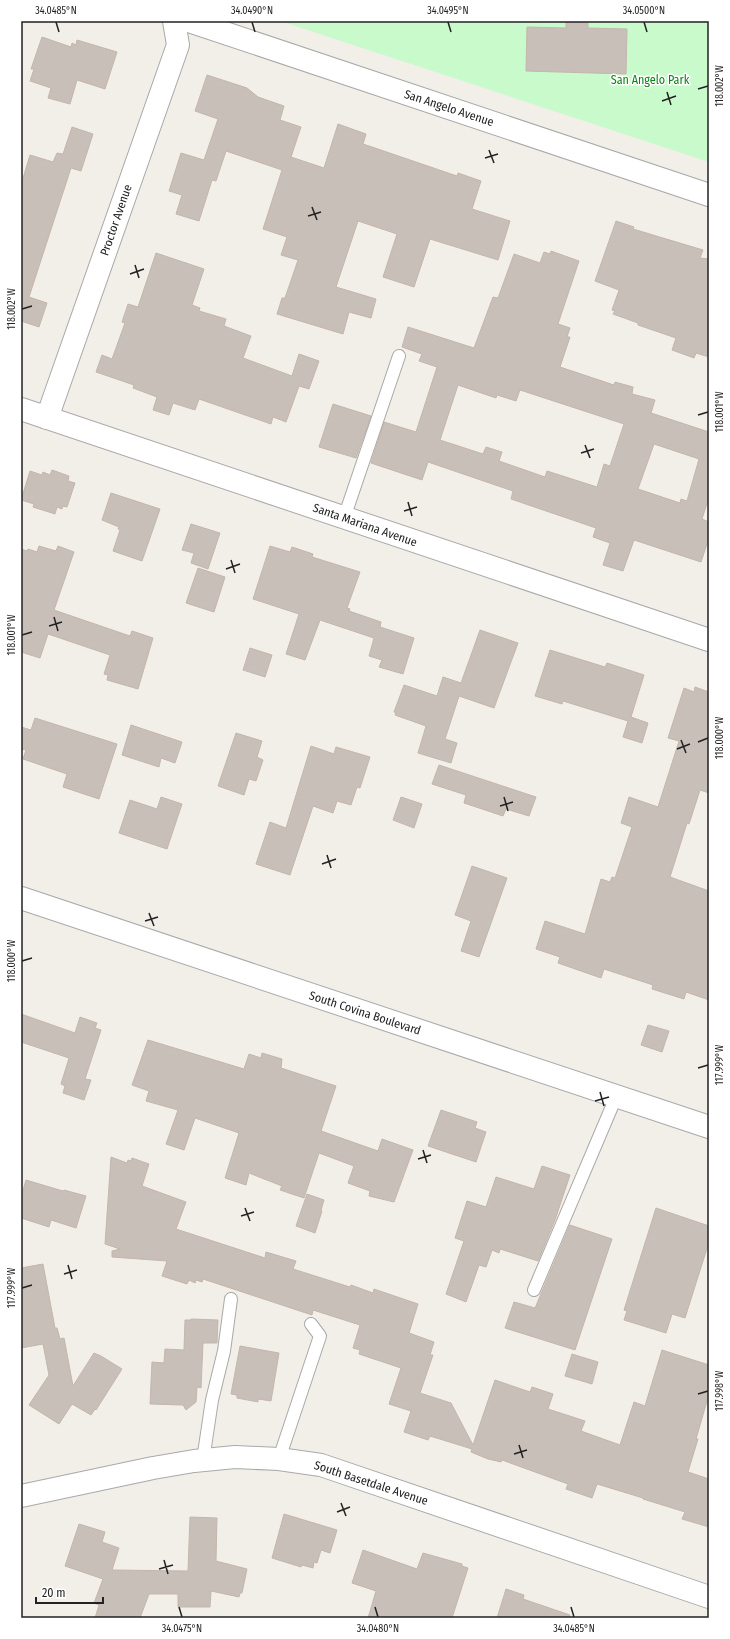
<svg xmlns="http://www.w3.org/2000/svg" width="730" height="1639" font-family="'Fira Sans Condensed',sans-serif">
<style>
.park{fill:#c8facc}
.building{fill:#c7bfb8;stroke:#c4b6ab;fill-rule:evenodd}
.lines{fill:none;stroke-linecap:round;stroke-linejoin:round}
.lane-casing{stroke:#a9a9a9;stroke-width:14}
.street-casing{stroke:#a9a9a9;stroke-width:24}
.lane{stroke:#fff;stroke-width:12}
.street{stroke:#fff;stroke-width:22}
.ticks{fill:none;stroke:#222;stroke-width:1.5}
.labels{text-anchor:middle;dominant-baseline:central;stroke-width:3;stroke-linejoin:round;paint-order:stroke}
.park-label{font-size:12px;fill:#0c8416;stroke:#fff}
.street-label{font-size:12px;fill:#222;stroke:#fff}
.neatline{fill:none;stroke:#222;stroke-width:1.5}
.ticks-label{font-size:10px;text-anchor:middle;fill:#222}
</style>
<rect width="100%" height="100%" fill="#f2efe9"/>
<!-- park -->
<path class="park" d="M280,21H709V162Z"/>
<!-- building -->
<g class="building">
<path d="M566,21H588V28L627,29L626,74L526,71L527,27L566,28Z"/>
<path d="M42,37L71,47L72,43L76,45L77,40L117,52L105,89L77,80L70,104L48,98L51,88L30,81L34,69H31Z"/>
<path d="M207,75L247,88L258,97L284,106L280,120L301,127L291,157L324,168L338,124L366,134L363,144L372,147L457,176L458,173L481,181L472,209L510,221L498,260L430,239L414,287L383,277L397,234L358,221L336,287L376,299L371,318L349,312L343,334L277,314L282,298H285L298,260L281,255L287,237L263,229L282,170L226,151L216,181L212,180L199,221L176,214L182,195L169,191L181,153L204,160L218,119L195,111Z"/>
<path d="M72,127L93,134L81,171L71,168L29,297L47,303L39,327L21,321V185L30,155L53,162L57,153L63,154Z"/>
<path d="M616,221L634,227L633,229L703,250L700,258L709,259V357L696,353L694,358L672,350L676,338L638,325V323L613,314L615,311L612,310L619,290L595,281Z"/>
<path d="M551,251L579,261L558,324L570,328L567,337H570L560,367L614,385L615,382L633,387L632,394L655,400L651,413L709,432V497L702,519L709,522V538L701,562L634,540L623,571L603,565L610,543L593,537L596,528L511,499L513,491L428,462L422,480L371,463L384,422L416,432L437,367L419,361L422,354L402,347L408,327L474,348L493,297L498,298L514,254L540,263L544,252L550,254ZM458,385L496,398L497,395L516,401L520,390L624,424L610,466L604,464L597,487L547,471L545,477L499,461L502,452L486,447L483,454L440,440ZM654,444L699,459L687,501L681,499L680,503L638,489Z"/>
<path d="M156,253L204,269L192,305L200,308L199,311L226,319L224,326L251,336L243,358L292,376L299,354L319,361L309,389L299,386L286,422L273,417L271,424L199,399L195,410L173,403L169,415L153,410L157,397L133,388L134,385L96,372L102,355L112,359L125,323L122,322L128,304L138,307Z"/>
<path d="M333,404L371,416L356,458L319,447Z"/>
<path d="M52,470L69,476L68,481L75,483L67,507L63,506L62,509L57,507L55,514L33,507L34,504L21,500L30,471L42,475L43,472L50,475Z"/>
<path d="M111,493L160,509L142,561L113,551L120,530L118,529L119,527L102,520Z"/>
<path d="M191,524L220,533L208,569L191,563L194,553L182,550Z"/>
<path d="M39,546L56,551L58,546L74,552L54,610L130,636L132,631L153,638L138,689L107,680L108,675L104,674L110,655L48,634L40,658L21,652V549L27,551L28,549L37,552Z"/>
<path d="M270,546L290,552L292,547L313,554L312,557L360,572L347,608L350,609L349,611L381,622L380,627L414,638L403,674L379,667L382,660L369,656L374,638L320,620L305,660L286,654L299,614L253,599Z"/>
<path d="M198,568L225,577L214,612L186,603Z"/>
<path d="M480,630L518,643L494,708L459,696L445,739L457,743L451,763L418,753L426,726L395,715L396,713L394,712L404,685L437,696L443,677L461,683Z"/>
<path d="M250,648L272,655L265,677L243,670Z"/>
<path d="M550,650L605,667L607,663L644,675L631,717L648,723L642,743L623,737L628,721L563,701L562,704L535,696Z"/>
<path d="M695,687L709,692V793L700,790L689,824L687,823L670,877L709,891V1000L686,992L684,999L652,989L653,985L604,969L601,978L558,963L560,957L536,949L545,921L585,934L601,879L610,882L612,877L615,878L632,827L621,823L629,797L658,807L679,741L668,738L684,688L694,692Z"/>
<path d="M35,718L117,744L99,799L63,787L67,774L23,759L26,750L21,749V727L31,730Z"/>
<path d="M131,725L182,742L175,763L161,758L159,767L122,755Z"/>
<path d="M236,733L262,741L257,757L263,760L256,781L249,779L244,795L218,786Z"/>
<path d="M311,746L334,754L336,747L370,757L360,788L357,787L351,805L337,801L333,813L313,806L290,875L256,864L270,822L286,828Z"/>
<path d="M439,765L536,797L529,816L506,809L503,816L464,803L466,795L432,784Z"/>
<path d="M161,797L182,804L167,849L119,833L130,800L157,809Z"/>
<path d="M401,797L422,804L414,828L393,820Z"/>
<path d="M472,866L507,878L479,957L461,951L471,921L455,915Z"/>
<path d="M21,1014L75,1033L80,1017L97,1023L95,1028L101,1030L85,1079L91,1080L84,1100L63,1093L65,1086L61,1084L69,1058L21,1042Z"/>
<path d="M648,1025L669,1031L662,1052L641,1045Z"/>
<path d="M148,1040L244,1069L249,1054L261,1058L262,1053L282,1059L281,1068L336,1086L321,1131L378,1151L382,1139L413,1150L394,1202L369,1196L370,1191L348,1183L354,1166L319,1153L304,1198L280,1190L282,1186L249,1173L246,1185L225,1178L239,1133L195,1118L184,1150L166,1144L178,1110L146,1101L149,1091L132,1085Z"/>
<path d="M441,1110L477,1122L475,1128L486,1132L476,1162L428,1146Z"/>
<path d="M111,1157L127,1163L128,1160L131,1161L132,1158L149,1164L142,1186L186,1202L176,1229L265,1258L266,1252L296,1261L293,1269L350,1287L351,1285L373,1293L374,1289L418,1304L409,1333L434,1342L430,1355H433L420,1393L451,1403L473,1445L495,1380L530,1392L532,1387L553,1394L548,1409L585,1421L581,1431L620,1445L634,1402L645,1406L662,1350L709,1365V1394L696,1439H698L688,1472L709,1479V1527L682,1519L685,1512L643,1499V1498L597,1484L592,1498L566,1489L568,1484L502,1460L501,1462L488,1459L471,1452L472,1449L430,1436L428,1440L404,1432L411,1411L389,1404L401,1368L359,1354L360,1350L353,1348L360,1325L313,1310L312,1315L203,1279L202,1282L196,1280L195,1283L189,1280L187,1284L162,1276L167,1261L112,1257V1251L120,1249L105,1244Z"/>
<path d="M542,1166L570,1175L555,1220L538,1261L500,1249L499,1253L492,1250L486,1267L479,1265L466,1302L446,1294L464,1241L455,1238L467,1201L486,1207L496,1177L534,1189Z"/>
<path d="M26,1180L63,1191L64,1190L86,1196L76,1228L51,1220L49,1227L21,1218V1197Z"/>
<path d="M307,1194L324,1200L321,1210L322,1211L315,1233L296,1226Z"/>
<path d="M656,1208L709,1226V1242L685,1318L672,1314L666,1333L624,1320L627,1311L624,1310Z"/>
<path d="M570,1225L612,1239L575,1350L505,1328L514,1302L535,1308Z"/>
<path d="M43,1264L55,1328H57L60,1339L64,1338L73,1386L94,1353L101,1356L122,1369L96,1410L95,1409L91,1415L72,1404L59,1424L29,1405L49,1375L43,1344L21,1348V1268Z"/>
<path d="M191,1319L218,1320L217,1343H203L201,1388L197,1387L196,1402L186,1410L183,1405L150,1404L152,1362L164,1363L165,1349L184,1350L185,1320H191Z"/>
<path d="M240,1346L279,1353L271,1401L258,1399V1402L237,1398V1395L231,1394Z"/>
<path d="M572,1354L598,1362L592,1384L565,1376Z"/>
<path d="M284,1514L337,1530L330,1553L321,1550L317,1563L314,1562L313,1568L302,1565L301,1567L272,1558Z"/>
<path d="M190,1517L217,1518L216,1561L247,1569L242,1593H240L239,1597L211,1591L210,1607H178V1594H149L140,1618H95L99,1605L94,1603L103,1579L65,1566L79,1524L105,1532L102,1542L119,1548L112,1570L188,1571Z"/>
<path d="M363,1550L417,1569L423,1553L462,1564V1566L468,1568L452,1618H368L376,1591L352,1583Z"/>
<path d="M506,1589L524,1595L523,1599L570,1615L569,1618H497Z"/>
</g>
<g class="lines">
<!-- lane casing -->
<g class="lane-casing">
<g id="lane">
<path d="M344,518L399,356"/>
<path d="M534,1290L616,1097"/>
<path d="M279,1459L320,1336L311,1324"/>
<path d="M203,1460L212,1400L224,1351L231,1299"/>
</g>
</g>
<!-- street casing -->
<g class="street-casing">
<g id="street">
<path d="M189,21L709,195"/>
<path d="M21,409L709,640"/>
<path d="M47,418L178,45L174,21"/>
<path d="M21,898L709,1127"/>
<path d="M21,1496L153,1468L194,1461L235,1457L279,1459L321,1465L709,1597"/>
</g>
</g>
<!-- lane -->
<use href="#lane" class="lane"/>
<!-- street -->
<use href="#street" class="street"/>
</g>
<!-- ticks -->
<path class="ticks" d="M56,22L59,32M252,22L255,32M448,22L451,32M644,22L647,32M698,89L708,86M667,92L671,105M662,101L676,96M489,150L494,163M485,158L498,154M312,207L317,220M308,216L321,212M135,265L139,278M130,274L144,269M22,309L32,306M698,415L708,412M585,445L590,458M581,453L594,449M408,502L412,516M404,511L417,507M231,560L235,573M226,569L240,564M54,617L58,631M49,626L62,622M22,635L32,632M681,740L686,753M698,742L708,738M677,749L690,744M504,797L508,811M500,806L513,802M327,855L331,868M322,864L336,859M149,913L154,926M145,921L158,917M22,961L32,958M698,1068L708,1065M600,1092L604,1106M595,1101L609,1097M423,1150L427,1163M418,1159L431,1155M245,1208L250,1221M241,1216L254,1212M68,1265L72,1279M64,1274L77,1270M22,1288L32,1285M698,1394L708,1391M519,1445L523,1458M514,1454L527,1450M341,1503L346,1516M337,1512L350,1507M164,1560L168,1574M159,1569L173,1565M179,1607L182,1617M375,1607L378,1617M571,1607L574,1617"/>
<g class="labels">
<!-- park labels -->
<g class="park-label">
<text x="650" y="80">San Angelo Park</text>
</g>
<!-- street labels -->
<g class="street-label">
<text transform="translate(449 108) rotate(18)">San Angelo Avenue</text>
<text transform="translate(116 220) rotate(-71)">Proctor Avenue</text>
<text transform="translate(365 525) rotate(19)">Santa Mariana Avenue</text>
<text transform="translate(365 1013) rotate(18)">South Covina Boulevard</text>
<text transform="translate(371 1483) rotate(18)">South Basetdale Avenue</text>
</g>
</g>
<!-- border -->
<rect width="730" height="1639" fill="none" stroke="#ffffff" stroke-width="44"/>
<!-- scale -->
<path d="M36 1597v6h67v-6" fill="none" stroke="#222222" stroke-width="2"/>
<text x="42" y="1597" font-size="12" fill="#222222" stroke="#ffffff" stroke-width="3" paint-order="stroke">20 m</text>
<rect x="22" y="22" width="686" height="1595" class="neatline"/>
<g class="ticks-label">
<text x="56" y="14">34.0485°N</text>
<text x="252" y="14">34.0490°N</text>
<text x="448" y="14">34.0495°N</text>
<text x="644" y="14">34.0500°N</text>
<text transform="translate(719 86) rotate(-90)" y="4">118.002°W</text>
<text transform="translate(11 309) rotate(-90)" y="4">118.002°W</text>
<text transform="translate(719 412) rotate(-90)" y="4">118.001°W</text>
<text transform="translate(11 635) rotate(-90)" y="4">118.001°W</text>
<text transform="translate(719 738) rotate(-90)" y="4">118.000°W</text>
<text transform="translate(11 961) rotate(-90)" y="4">118.000°W</text>
<text transform="translate(719 1065) rotate(-90)" y="4">117.999°W</text>
<text transform="translate(11 1288) rotate(-90)" y="4">117.999°W</text>
<text transform="translate(719 1391) rotate(-90)" y="4">117.998°W</text>
<text x="182" y="1632">34.0475°N</text>
<text x="378" y="1632">34.0480°N</text>
<text x="574" y="1632">34.0485°N</text>
</g>
</svg>
